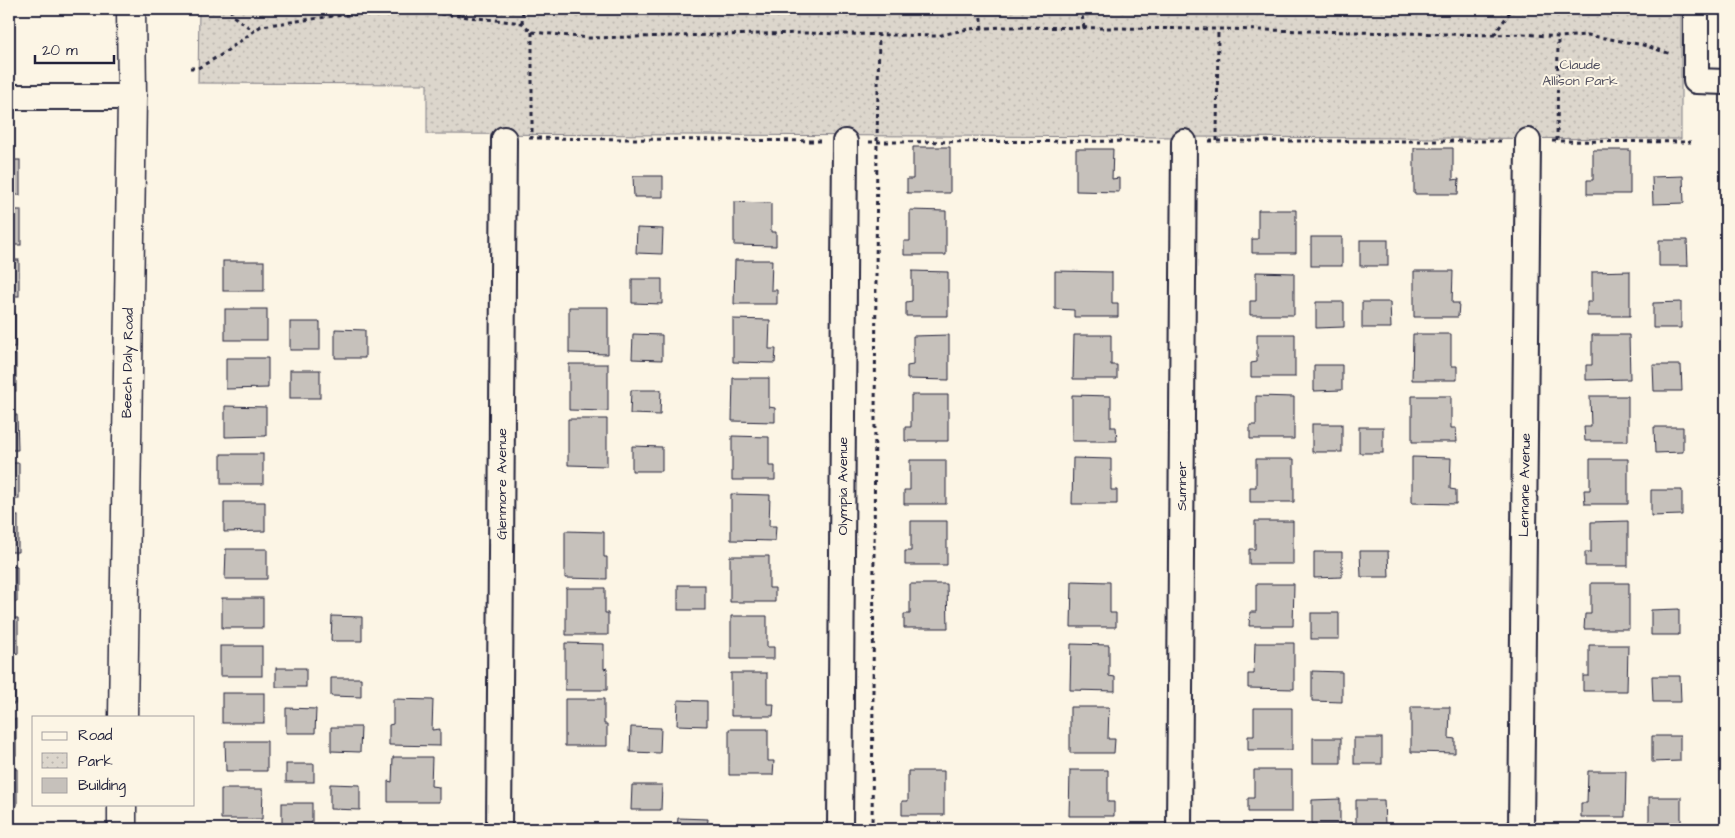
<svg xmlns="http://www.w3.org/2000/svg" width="1735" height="838" font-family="'Architects Daughter',sans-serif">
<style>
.park{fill:url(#park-dots);stroke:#7f7c84}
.building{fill:#c6c1bb;stroke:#22223b}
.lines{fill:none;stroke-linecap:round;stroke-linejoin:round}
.street-casing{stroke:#22223b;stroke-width:28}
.secondary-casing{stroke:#22223b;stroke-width:31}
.path{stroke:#22223b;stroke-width:3;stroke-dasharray:4 4;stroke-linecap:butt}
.street{stroke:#fcf5e5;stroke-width:24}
.secondary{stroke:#fcf5e5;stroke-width:28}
.labels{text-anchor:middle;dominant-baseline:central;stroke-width:4;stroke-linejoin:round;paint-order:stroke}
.park-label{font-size:14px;fill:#504f5f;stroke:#fcf5e5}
.street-label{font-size:14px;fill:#22223b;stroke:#fcf5e5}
</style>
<defs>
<pattern id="park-dots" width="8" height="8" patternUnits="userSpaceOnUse" patternTransform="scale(1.25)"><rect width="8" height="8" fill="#dcd6cc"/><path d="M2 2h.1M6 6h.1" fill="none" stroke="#bcb7b0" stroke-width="1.8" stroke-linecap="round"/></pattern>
</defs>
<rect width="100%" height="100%" fill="#fcf5e5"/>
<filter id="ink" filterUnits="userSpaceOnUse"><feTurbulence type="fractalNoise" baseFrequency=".02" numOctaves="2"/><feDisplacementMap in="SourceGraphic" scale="10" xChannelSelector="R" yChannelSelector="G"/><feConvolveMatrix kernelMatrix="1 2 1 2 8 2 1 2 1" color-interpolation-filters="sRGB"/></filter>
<g filter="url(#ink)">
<!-- park -->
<path class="park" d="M199,9H1681V139L427,134V84L198,83Z"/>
<!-- building -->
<g class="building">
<path d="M913,147H950V193H907V179H913Z"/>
<path d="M1414,148H1453V180L1459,179L1458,194H1414Z"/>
<path d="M1076,149H1113L1112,179L1119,178V192L1076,191Z"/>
<path d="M1593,150H1630V194H1587V180H1593Z"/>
<rect x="9" y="160" width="11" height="35"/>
<path d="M633,176H663V197H634Z"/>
<path d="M1683,176L1684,203L1653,204L1652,177Z"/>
<path d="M734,202L771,203V232H776V246L734,245Z"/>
<rect x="9" y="210" width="12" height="35"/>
<path d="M910,210L946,211V255H904V241H910Z"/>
<path d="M1258,210H1296V253H1252V239H1258Z"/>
<path d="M637,228L663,229L662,254L636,253Z"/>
<rect x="1311" y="237" width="31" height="29"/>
<rect x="1360" y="240" width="28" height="26"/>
<path d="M1659,240H1687L1688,266H1659Z"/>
<rect x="9" y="260" width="10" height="36"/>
<path d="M735,260H772L771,290H777V304H734Z"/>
<rect x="223" y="261" width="41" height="30"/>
<path d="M912,271L948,272V316H906V302L912,301Z"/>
<path d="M1055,271L1112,272V303H1118V317H1074V310L1055,309Z"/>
<path d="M1414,271H1453L1452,303H1459L1458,317H1414Z"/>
<path d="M1630,271V316H1587V302H1592V272Z"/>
<path d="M1256,272L1294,273V315H1250V301H1256Z"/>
<path d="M632,279H662V304L632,303Z"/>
<path d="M1316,302H1344V327L1316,328Z"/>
<path d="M1362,302H1390L1391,328H1362Z"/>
<path d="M1681,302V328H1653V303Z"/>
<path d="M569,307H608V354L569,353Z"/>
<rect x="225" y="309" width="42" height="31"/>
<rect x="9" y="313" width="6" height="34"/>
<path d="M733,319L770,320L769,349H776L775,363L733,362Z"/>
<rect x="290" y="322" width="30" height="28"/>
<path d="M335,329L365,330V358H335Z"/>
<path d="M633,334L662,335V360L632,359Z"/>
<path d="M1257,334H1295V377H1251V363L1257,362Z"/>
<path d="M1413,334H1451V366H1457V380H1412Z"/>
<path d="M949,335V380L907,379V366L913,365V336Z"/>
<path d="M1074,335H1111V365H1117V379H1073Z"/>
<path d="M1592,335H1629L1630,379L1586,380V365H1592Z"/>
<rect x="9" y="355" width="7" height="36"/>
<path d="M226,358H268V388L226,389Z"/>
<path d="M569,364H608V411L569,410Z"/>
<path d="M1314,365H1342V390L1314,391Z"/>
<path d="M1653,365H1681L1682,391H1654Z"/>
<rect x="290" y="370" width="30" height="28"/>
<path d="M733,378H769V407L775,408V422L732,421Z"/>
<path d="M631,390H661L660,415L630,414Z"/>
<path d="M911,395H948V441H905V427H911Z"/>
<path d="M1072,395L1111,396V427H1116L1117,441H1072Z"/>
<path d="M1256,396L1294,397V439H1250V425H1256Z"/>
<path d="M1412,396H1451V428H1456L1457,442H1412Z"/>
<path d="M1590,396H1628V441H1585L1584,427H1591Z"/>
<path d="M225,406L266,407V436L225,437Z"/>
<path d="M9,415H17L18,450H9Z"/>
<path d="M568,419H607V466L568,465Z"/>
<rect x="1312" y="424" width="30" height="28"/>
<rect x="1359" y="427" width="24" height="26"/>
<path d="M1654,427H1683V452L1655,453Z"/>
<path d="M732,436L769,437V466H775V480H732Z"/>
<path d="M632,446L662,447V471H632Z"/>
<rect x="221" y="454" width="42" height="30"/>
<path d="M1412,457L1451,458L1450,489L1456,490V504L1412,503Z"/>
<path d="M1073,458L1111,459V490H1117V504H1072Z"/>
<path d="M1256,459H1294V502H1250V487H1256Z"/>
<path d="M1590,459H1628V504H1585L1584,490H1590Z"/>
<path d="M910,460H946V504H904V490H910Z"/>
<rect x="9" y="463" width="10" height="36"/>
<path d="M1651,490H1682V515L1651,516Z"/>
<path d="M731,494L770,495L769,526H776L775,541L731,540Z"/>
<path d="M224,502H265V531L224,532Z"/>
<rect x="9" y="516" width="9" height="36"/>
<path d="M911,521H947V565H905V551H911Z"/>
<path d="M1255,521H1293V564H1249V549H1255Z"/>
<path d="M1628,521V566H1585V552H1591V522Z"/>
<path d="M565,531L604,532V557H607V579L565,578Z"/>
<path d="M226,549H267V579H225Z"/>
<path d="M1360,551H1388L1389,577H1361Z"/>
<path d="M1314,552H1342V577L1314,578Z"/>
<path d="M730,556H769V588H775V602H730Z"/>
<path d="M9,566L17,567V602H9Z"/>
<path d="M1072,581L1110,582V613H1116V627H1071Z"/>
<path d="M1591,583H1629V629H1584L1585,614H1591Z"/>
<path d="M910,584H947L948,628H904V614H910Z"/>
<path d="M1256,584H1294L1293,626H1249L1250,612H1256Z"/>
<rect x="678" y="585" width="27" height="25"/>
<path d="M566,588H605V613H608V635H566Z"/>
<rect x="222" y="598" width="41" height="30"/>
<path d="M1679,609V635H1651V610Z"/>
<rect x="1311" y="613" width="28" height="26"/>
<path d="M332,616L362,617V641H331Z"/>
<path d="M731,616H767V647H774V659H731Z"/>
<path d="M9,618H18V654L9,653Z"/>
<path d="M565,643L604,644V669L607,668V690H565Z"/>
<path d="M1255,643H1294V689L1248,688V674H1254Z"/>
<path d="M1071,644L1109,645V676L1115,677V691L1070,690Z"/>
<path d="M1589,645H1628L1627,691H1583V676H1589Z"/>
<rect x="220" y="646" width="42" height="30"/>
<rect x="9" y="668" width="6" height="36"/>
<rect x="276" y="668" width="30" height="19"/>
<path d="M1312,671L1342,672V702L1312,701Z"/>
<path d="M731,673H767V704H774L773,716H731Z"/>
<path d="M1652,676H1680L1681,702H1653Z"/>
<path d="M331,678H361V697L331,696Z"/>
<rect x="222" y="693" width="42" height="30"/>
<path d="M393,699L433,700L432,730L440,729V746L389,745V725L393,724Z"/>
<path d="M565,699H604V724H607V746H565Z"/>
<path d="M678,700L707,701V726L677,725Z"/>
<path d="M1070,707H1109L1108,739H1115L1114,753H1070Z"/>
<path d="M1411,707H1450L1449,738L1455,739V753L1411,752Z"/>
<path d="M286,708L316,709L315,733H286Z"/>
<path d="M1254,708H1292V750H1248V736H1254Z"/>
<rect x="9" y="719" width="7" height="36"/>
<path d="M331,727H361L360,752L331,751Z"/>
<path d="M631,727L661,728L660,753L630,752Z"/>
<path d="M729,729H768V761H774L773,775H729Z"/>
<path d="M1652,736H1680V761L1652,762Z"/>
<rect x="1313" y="738" width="28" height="25"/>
<rect x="1354" y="738" width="28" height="26"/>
<path d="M225,741H267V771H226Z"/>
<path d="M393,757H432L431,786L439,787V802H388V781L392,782Z"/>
<rect x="286" y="764" width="28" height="18"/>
<rect x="9" y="769" width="8" height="36"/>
<path d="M1070,770H1108V802H1114V816H1069Z"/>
<path d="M1254,770H1292V812H1248V798H1254Z"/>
<path d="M908,771H944V815H902V801H908Z"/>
<path d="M1588,771H1626L1625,817H1581V803H1587Z"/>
<path d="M330,784L360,785V810L330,809Z"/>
<path d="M632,785H662L661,810H631Z"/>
<path d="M221,789H263L262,819H221Z"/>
<rect x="1649" y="797" width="32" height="29"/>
<path d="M1340,799V825H1312V800Z"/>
<path d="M1356,800H1384L1385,825L1356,826Z"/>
<rect x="282" y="803" width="30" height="26"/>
<path d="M678,818L708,819L707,829H677Z"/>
</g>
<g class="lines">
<!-- street casing -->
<g class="street-casing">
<g id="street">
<path d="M1696,9V81L1726,82"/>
<path d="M9,97H132"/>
<path d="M499,829L504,139"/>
<path d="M840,829L845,142"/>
<path d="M1179,829L1184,142"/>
<path d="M1521,829L1528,141"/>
</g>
</g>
<!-- secondary casing -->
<g class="secondary-casing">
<g id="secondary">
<path d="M123,717L132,97L131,9"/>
<path d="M122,829V804"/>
</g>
</g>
<!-- path -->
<g class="path">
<path d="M230,9L233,16L254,31"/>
<path d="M980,9L982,29"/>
<path d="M522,23L523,9"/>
<path d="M1084,28L1082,15L1126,9"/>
<path d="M532,32V138"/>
<path d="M1494,35L1512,9"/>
<path d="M190,68H198L221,55L261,26L334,16L415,11L522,23L532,32L589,38L804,33L937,36L968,29L1002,27L1218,29L1494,35L1524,34L1558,37L1588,35L1643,45L1671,54"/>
<path d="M529,138L820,141"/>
<path d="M1209,141H1503"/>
<path d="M1217,141L1218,29"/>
<path d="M1552,141L1691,142"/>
<path d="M1557,141L1558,37"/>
<path d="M869,142L1160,141"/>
<path d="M872,829L877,142L879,35"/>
</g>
<!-- street -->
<use href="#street" class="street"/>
<!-- secondary -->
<use href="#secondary" class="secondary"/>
</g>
</g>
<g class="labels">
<!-- park labels -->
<g class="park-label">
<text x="1580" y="65">Claude<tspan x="1580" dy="16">Allison Park</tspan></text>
</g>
<!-- street labels -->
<g class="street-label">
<text transform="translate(128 363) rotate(-89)">Beech Daly Road</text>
<text transform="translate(502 484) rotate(-90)">Glenmore Avenue</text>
<text transform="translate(1525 485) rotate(-89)">Lennane Avenue</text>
<text transform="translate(843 486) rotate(-90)">Olympia Avenue</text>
<text transform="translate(1182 486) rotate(-90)">Sumner</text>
</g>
</g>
<!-- margin -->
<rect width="1735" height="838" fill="none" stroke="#fcf5e5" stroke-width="30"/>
<rect x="15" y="15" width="1705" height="808" fill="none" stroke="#22223b" stroke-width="2" filter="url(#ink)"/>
<!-- legend -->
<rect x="32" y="716" width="162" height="90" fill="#fcf5e5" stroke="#a5a1a1"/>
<rect x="42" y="732" width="25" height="8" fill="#fcf5e5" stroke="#a5a1a1"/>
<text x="78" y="740" font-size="15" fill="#22223b">Road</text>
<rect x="42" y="753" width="25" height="15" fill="url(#park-dots)" stroke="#a5a1a1"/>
<text x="78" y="766" font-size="15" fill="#22223b">Park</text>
<rect x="42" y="778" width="25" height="15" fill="#c6c1bb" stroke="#a5a1a1"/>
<text x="78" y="790" font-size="15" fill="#22223b">Building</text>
<!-- scale -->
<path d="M35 55v8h79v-8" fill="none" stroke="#22223b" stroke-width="2.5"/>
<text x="42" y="55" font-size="15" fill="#22223b" stroke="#fcf5e5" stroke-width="4" paint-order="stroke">20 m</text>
</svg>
